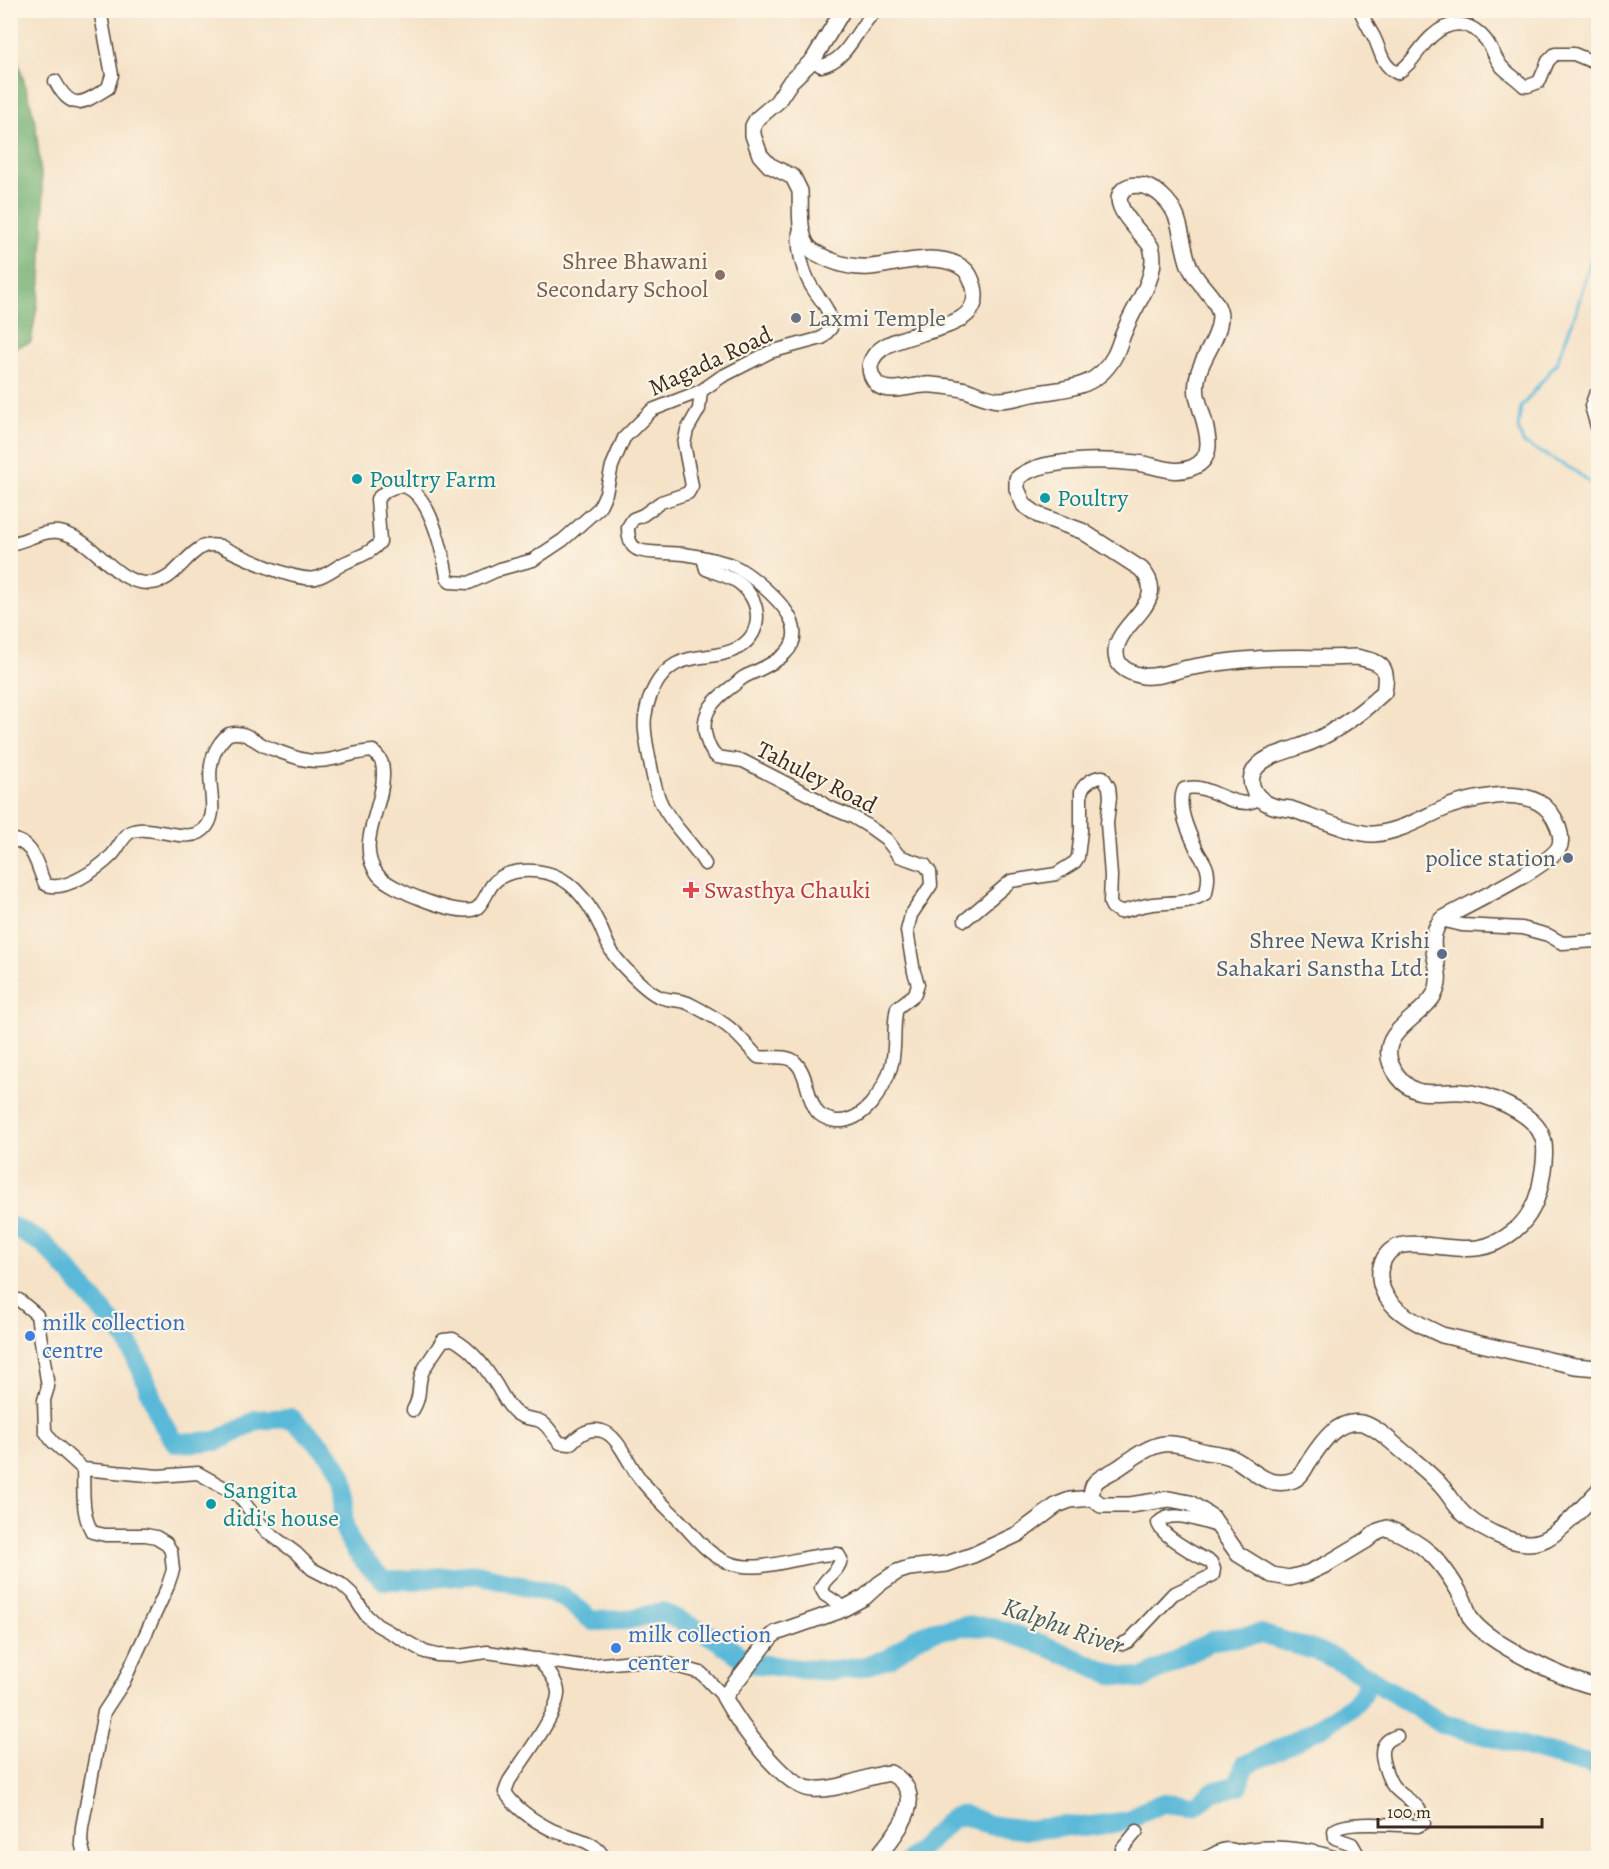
<svg xmlns="http://www.w3.org/2000/svg" width="1609" height="1869" font-family="Alegreya,serif">
<style>
.built{fill:#f6cfd8}
.forest{fill:#6faf71;stroke:#556c48;stroke-width:1.5}
.lines{fill:none;stroke-linecap:round;stroke-linejoin:round}
.stream{stroke:#5ab9d8;stroke-width:3}
.river{stroke:#5ab9d8;stroke-width:20}
.minor-casing{stroke:#574637;stroke-width:15}
.tertiary-casing{stroke:#574637;stroke-width:18}
.minor{stroke:#fff;stroke-width:12}
.tertiary{stroke:#fff;stroke-width:15}
.education-dot{fill:#8d6e63;stroke:#fcf5e5;stroke-width:2}
.worship-dot{fill:#6b7280;stroke:#fcf5e5;stroke-width:2}
.culture-dot{fill:#0f9aa8;stroke:#fcf5e5;stroke-width:2}
.service-dot{fill:#5c6f8a;stroke:#fcf5e5;stroke-width:2}
.health-dot{fill:#e0444e;stroke:#fcf5e5;stroke-width:2}
.shop-dot{fill:#3f7fe0;stroke:#fcf5e5;stroke-width:2}
.labels{text-anchor:middle;dominant-baseline:central;stroke-width:4.5;stroke-linejoin:round;paint-order:stroke}
.education-label{font-size:24px;fill:#785e54;stroke:#fcf5e5;text-anchor:end}
.worship-label{font-size:24px;fill:#5b616d;stroke:#fcf5e5;text-anchor:start}
.street-label{font-size:24px;fill:#3b2a1e;stroke:#fcf5e5}
.culture-label{font-size:24px;fill:#0d838f;stroke:#fcf5e5;text-anchor:start}
.service-label{font-size:24px;fill:#4e5e75;stroke:#fcf5e5;text-anchor:end}
.health-label{font-size:24px;fill:#be3a42;stroke:#fcf5e5;text-anchor:start}
.shop-label{font-size:24px;fill:#366cbe;stroke:#fcf5e5;text-anchor:start}
.water-label{font-size:26px;font-style:italic;fill:#465c5f;stroke:#fcf5e5}
</style>
<rect width="100%" height="100%" fill="#fcf5e5"/>
<filter id="ink" filterUnits="userSpaceOnUse"><feTurbulence type="fractalNoise" baseFrequency=".0167" numOctaves="2"/><feDisplacementMap in="SourceGraphic" scale="12" xChannelSelector="R" yChannelSelector="G"/><feConvolveMatrix kernelMatrix="1 2 1 2 8 2 1 2 1" color-interpolation-filters="sRGB"/></filter>
<filter id="wash" filterUnits="userSpaceOnUse"><feTurbulence type="fractalNoise" baseFrequency=".008" numOctaves="4" result="noise"/><feDisplacementMap in="SourceGraphic" scale="24" xChannelSelector="R" yChannelSelector="G"/><feGaussianBlur stdDeviation="1.35" result="paint"/><feColorMatrix in="noise" values="0 0 0 0 0 0 0 0 0 0 0 0 0 0 0 0 0 1.4 0 .05"/><feComposite in="paint" operator="in"/></filter>
<g filter="url(#wash)">
<rect width="100%" height="100%" fill="#f5e2c7"/>
<!-- built -->
<path class="built" d="M690,877L703,893L691,903L678,887Z"/>
<!-- forest -->
<path class="forest" d="M10,34L35,120L44,203L41,282L31,342L11,349Z"/>
<g class="lines">
<!-- stream -->
<path class="stream" d="M1598,240L1595,244L1576,312L1556,364L1521,407L1518,428L1523,443L1575,471L1598,489"/>
<!-- river -->
<g class="river">
<path d="M10,1226L43,1243L67,1269L127,1340L142,1371L161,1421L176,1443L217,1441L258,1420L291,1418C308,1434 330,1451 341,1473C347,1486 344,1501 343,1514C343,1542 365,1563 384,1580H411L477,1574L562,1596L593,1621L626,1620L662,1612L713,1637L750,1663L799,1669L835,1671L865,1666L890,1658L916,1638L935,1631L963,1626L992,1627L1041,1644L1111,1674L1142,1679L1213,1640L1261,1634L1323,1653L1368,1677L1441,1723L1598,1767"/>
<path d="M912,1858L952,1818L964,1815L989,1825L1028,1830L1064,1826L1083,1827L1129,1821L1145,1810L1164,1803L1194,1806L1213,1792L1239,1785L1244,1765C1272,1754 1345,1718 1362,1695C1365,1690 1366,1683 1368,1677"/>
</g>
</g>
</g>
<g filter="url(#ink)">
<g class="lines">
<!-- minor casing -->
<g class="minor-casing">
<g id="minor">
<path d="M1360,10C1364,20 1369,28 1374,37C1381,51 1381,65 1397,73C1412,65 1419,47 1432,36C1450,20 1469,20 1485,39C1492,47 1495,59 1502,67C1509,74 1517,79 1524,86H1528L1539,82L1548,61L1555,54H1574L1598,64"/>
<path d="M813,60L821,66C849,61 856,26 877,10"/>
<path d="M55,81C72,112 82,104 108,88L112,75L100,10"/>
<path d="M1598,394L1595,395L1591,406L1598,430"/>
<path d="M10,544C27,541 42,530 59,532C95,538 114,585 150,583C174,582 183,557 202,547C207,544 214,545 220,546C241,556 294,582 316,578C328,575 338,565 349,561C361,555 371,553 380,542L377,499C422,452 442,548 447,577L450,582L469,583L500,569L533,560L563,540L599,508L606,493L612,466L624,438L652,410L701,391L721,377L770,352L822,338L831,328C831,306 818,300 809,282C802,268 797,248 799,232"/>
<path d="M703,558L706,569C716,573 727,576 736,581C761,597 766,632 738,648C719,659 694,654 676,664C658,674 648,696 645,717C643,729 647,745 649,757C653,774 654,790 662,805C673,827 693,843 705,864"/>
<path d="M10,839C35,842 36,865 45,884C63,894 99,868 112,855C118,849 122,838 129,833C150,821 191,849 207,826C222,805 198,774 220,743C223,740 225,736 229,734C243,729 256,742 267,747C278,751 290,756 301,759C328,766 348,752 373,751C375,754 379,757 381,761C383,765 383,770 383,774C384,807 354,845 378,875C389,889 462,919 477,908C484,902 487,892 492,885C504,869 530,869 547,873C572,879 589,903 600,926C605,937 608,948 616,958C624,968 648,993 660,997C669,1001 681,999 690,1004C703,1011 723,1021 733,1031C742,1039 749,1048 758,1057C769,1059 785,1054 794,1061C809,1074 806,1100 819,1114C824,1118 830,1120 836,1121C864,1123 883,1091 891,1067C897,1048 892,1027 897,1008L915,994L918,984L914,972L907,931L911,915L931,885L930,872L925,865L899,856L886,839L868,826L853,817L826,806L817,799L743,761L717,757C710,752 707,742 705,733C702,712 714,700 730,688C735,685 739,680 744,677C766,666 804,654 792,622C785,603 748,571 729,564C715,560 698,556 684,554C671,552 650,554 639,550C629,547 628,536 628,527L633,519L643,515L661,502L688,493L692,486L684,444L687,430L699,409L701,391"/>
<path d="M965,920L1011,881L1056,874L1075,862L1078,857L1081,831V791C1085,783 1095,776 1103,777L1109,787L1110,797L1107,823L1111,876L1110,903L1112,907L1119,912C1131,910 1142,905 1153,904C1172,902 1190,904 1206,893C1207,885 1210,877 1207,869C1205,861 1199,856 1196,848C1189,833 1176,805 1184,789C1206,782 1224,803 1247,803C1251,802 1257,800 1261,799"/>
<path d="M1441,920L1462,925L1522,928L1548,935L1562,943L1598,941"/>
<path d="M10,1300H19L37,1315L48,1387L44,1400L45,1431L52,1441L83,1469L158,1476L198,1473L239,1496L266,1531L296,1553L312,1569L341,1584L352,1594L366,1615L377,1625L425,1652L437,1655L459,1656L487,1652L582,1666L634,1661L669,1664L701,1673L724,1697"/>
<path d="M413,1410C422,1395 417,1387 422,1373C427,1362 436,1351 443,1340L453,1339C473,1350 485,1367 497,1386C503,1396 507,1406 516,1413C523,1419 530,1418 537,1420C547,1422 553,1436 560,1443L570,1444C579,1435 588,1427 602,1431C617,1434 629,1464 638,1476C649,1491 662,1503 675,1516C693,1533 706,1555 730,1563C761,1575 804,1553 838,1554L841,1559C839,1572 826,1576 821,1588L825,1595L845,1608"/>
<path d="M83,1469C84,1490 81,1513 92,1532L105,1535H146L156,1537L166,1543L171,1551L173,1570L167,1588L123,1683L104,1712L82,1827L81,1842L85,1858"/>
<path d="M1122,1644L1129,1641L1173,1594L1213,1575L1214,1569L1211,1562C1199,1557 1160,1535 1158,1523C1172,1508 1200,1522 1218,1526"/>
<path d="M538,1659C545,1668 556,1678 558,1691C560,1712 521,1762 509,1781L505,1792C515,1808 534,1821 552,1830C570,1838 595,1839 604,1858"/>
<path d="M1237,1851C1267,1844 1309,1848 1337,1858"/>
<path d="M1125,1858L1122,1849L1137,1831"/>
<path d="M1205,1858C1216,1854 1224,1845 1237,1851V1858"/>
<path d="M1360,1858L1352,1844L1335,1838L1334,1831C1343,1820 1402,1825 1418,1826L1424,1823C1424,1805 1404,1799 1394,1787C1388,1780 1379,1756 1383,1747C1386,1740 1391,1738 1397,1736"/>
</g>
</g>
<!-- tertiary casing -->
<g class="tertiary-casing">
<g id="tertiary">
<path d="M843,10L813,60L791,81L777,102L757,119L753,126V135L760,155L769,165L793,177L800,191C801,208 798,230 807,245C812,253 822,256 830,260C842,265 857,268 870,267C898,264 932,252 958,265C968,270 971,277 974,287C987,342 875,323 870,367C870,373 873,380 878,385C891,395 916,383 932,385C943,386 955,387 966,390C977,394 987,399 999,400C1011,400 1021,396 1032,394C1066,388 1097,390 1115,355C1119,347 1121,338 1125,330C1134,306 1152,286 1153,260C1153,254 1153,252 1151,247C1144,234 1106,205 1124,189C1129,185 1138,185 1144,186C1151,188 1157,191 1162,196C1183,214 1180,241 1189,265C1195,283 1220,299 1220,317C1219,345 1192,364 1197,395C1201,417 1223,457 1191,468C1173,475 1155,465 1137,463C1108,460 1038,457 1017,479V489L1024,505L1038,515L1082,531L1141,569C1172,602 1118,621 1116,651C1115,667 1129,673 1143,676C1157,678 1173,671 1188,668C1210,664 1233,660 1256,659C1289,656 1323,659 1356,657C1381,662 1389,665 1384,692C1361,713 1331,736 1301,746C1286,752 1262,756 1254,771C1248,781 1253,793 1261,799C1264,802 1270,805 1273,806C1279,808 1285,808 1291,809C1309,815 1358,836 1374,834C1401,832 1425,816 1450,806C1464,801 1480,798 1495,796C1513,794 1537,796 1549,811C1556,819 1563,835 1560,845C1554,865 1462,907 1441,920C1421,946 1447,969 1435,993C1426,1012 1392,1027 1389,1048C1386,1066 1404,1089 1421,1092C1435,1094 1449,1091 1462,1092C1486,1093 1533,1112 1542,1136C1547,1147 1544,1165 1542,1176C1539,1198 1531,1217 1514,1231C1484,1256 1460,1248 1424,1245C1415,1244 1402,1243 1393,1249C1386,1253 1381,1263 1380,1271C1377,1306 1416,1323 1442,1335L1575,1366L1598,1368"/>
<path d="M1598,1491C1585,1505 1559,1535 1541,1541C1519,1549 1482,1530 1466,1516C1456,1508 1451,1497 1443,1488C1431,1473 1414,1461 1399,1448C1389,1440 1375,1426 1362,1423C1336,1418 1320,1445 1308,1463C1305,1468 1302,1475 1297,1478C1292,1482 1282,1483 1275,1482C1261,1481 1249,1467 1236,1460C1226,1453 1213,1454 1202,1451C1169,1441 1160,1439 1130,1460C1125,1463 1121,1467 1115,1470C1103,1477 1089,1480 1092,1498L1101,1505H1130L1169,1499L1190,1503L1212,1517L1238,1554L1272,1575L1289,1578L1308,1573L1327,1564L1367,1540L1378,1531L1387,1528C1427,1544 1441,1560 1462,1597C1466,1604 1467,1612 1471,1619C1488,1643 1569,1682 1598,1687"/>
<path d="M876,1858C895,1835 932,1795 890,1773C864,1776 839,1791 812,1789C784,1788 737,1721 724,1697L771,1637L776,1633L839,1611L865,1597L879,1584L897,1572L909,1568L947,1564L973,1555L1018,1534L1057,1505L1070,1500L1092,1498"/>
</g>
</g>
<!-- minor -->
<use href="#minor" class="minor"/>
<!-- tertiary -->
<use href="#tertiary" class="tertiary"/>
</g>
</g>
<!-- markers -->
<circle class="education-dot" cx="720" cy="275" r="6"/>
<circle class="worship-dot" cx="796" cy="318" r="6"/>
<g class="culture-dot">
<circle cx="357" cy="479" r="6"/>
<circle cx="1045" cy="498" r="6"/>
<circle cx="211" cy="1504" r="6"/>
</g>
<g class="service-dot">
<circle cx="1568" cy="858" r="6"/>
<circle cx="1442" cy="954" r="6"/>
</g>
<path class="health-dot" d="M688 881h6v6h6v6h-6v6h-6v-6h-6v-6h6z"/>
<g class="shop-dot">
<circle cx="30" cy="1336" r="6"/>
<circle cx="616" cy="1648" r="6"/>
</g>
<g class="labels">
<!-- education labels -->
<g class="education-label">
<text x="708" y="261">Shree Bhawani<tspan x="708" dy="28">Secondary School</tspan></text>
</g>
<!-- worship labels -->
<g class="worship-label">
<text x="808" y="318">Laxmi Temple</text>
</g>
<!-- street labels -->
<g class="street-label">
<text transform="translate(710 361) rotate(-25)">Magada Road</text>
<text transform="translate(817 777) rotate(27)">Tahuley Road</text>
</g>
<!-- culture labels -->
<g class="culture-label">
<text x="369" y="479">Poultry Farm</text>
<text x="1057" y="498">Poultry</text>
<text x="223" y="1490">Sangita<tspan x="223" dy="28">didi's house</tspan></text>
</g>
<!-- service labels -->
<g class="service-label">
<text x="1556" y="858">police station</text>
<text x="1430" y="940">Shree Newa Krishi<tspan x="1430" dy="28">Sahakari Sanstha Ltd.</tspan></text>
</g>
<!-- health labels -->
<g class="health-label">
<text x="704" y="890">Swasthya Chauki</text>
</g>
<!-- shop labels -->
<g class="shop-label">
<text x="42" y="1322">milk collection<tspan x="42" dy="28">centre</tspan></text>
<text x="628" y="1634">milk collection<tspan x="628" dy="28">center</tspan></text>
</g>
<!-- water labels -->
<g class="water-label">
<text transform="translate(1063 1626) rotate(19)">Kalphu River</text>
</g>
</g>
<!-- margin -->
<rect width="1609" height="1869" fill="none" stroke="#fcf5e5" stroke-width="36"/>
<!-- scale -->
<path d="M1378 1818v9h164v-9" fill="none" stroke="#3b2a1e" stroke-width="3"/>
<text x="1387" y="1818" font-size="18" fill="#3b2a1e" stroke="#fcf5e5" stroke-width="4.5" paint-order="stroke">100 m</text>
</svg>
